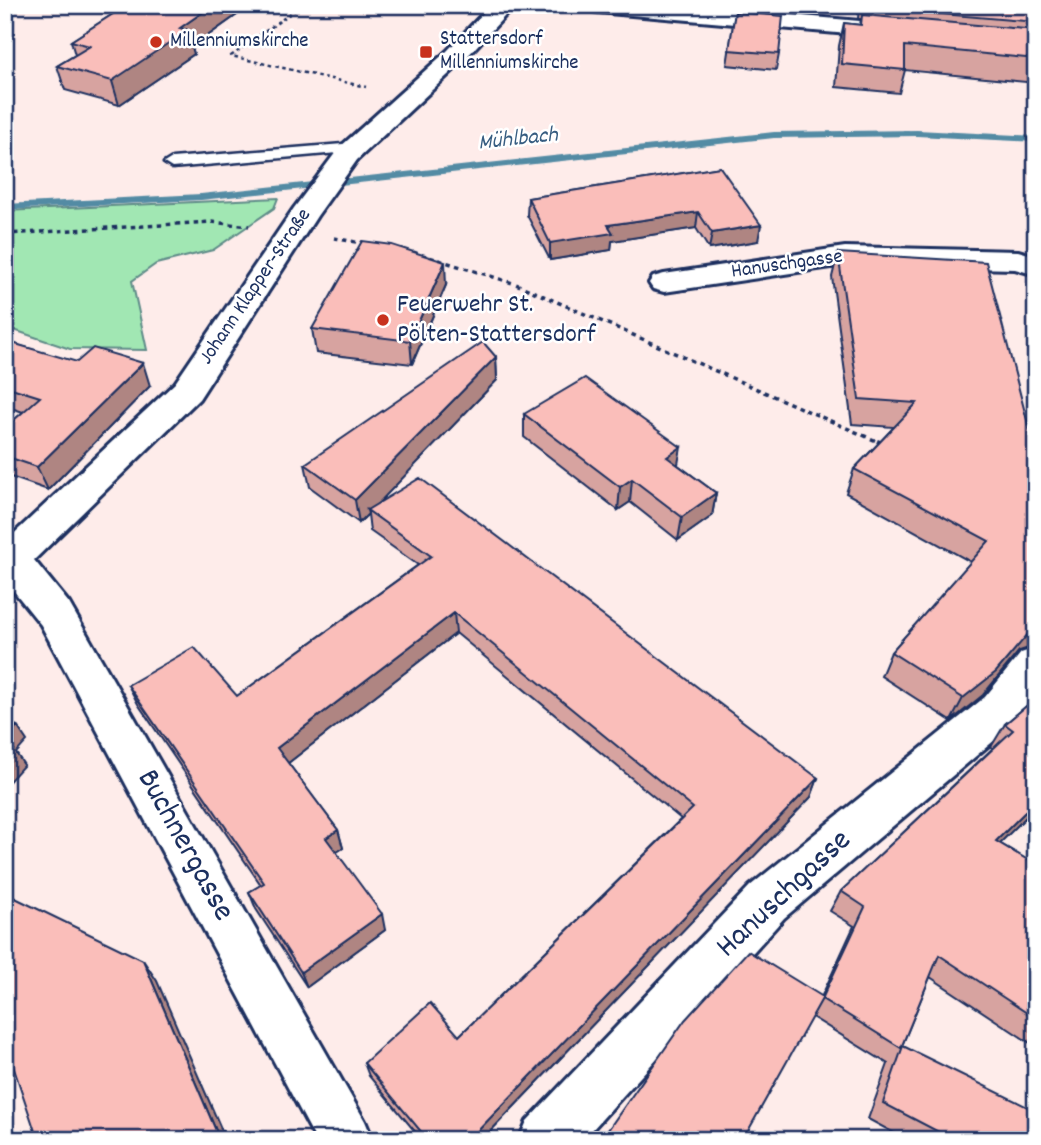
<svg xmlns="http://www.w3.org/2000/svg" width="1041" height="1145" font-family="Dekko,sans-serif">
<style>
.green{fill:#a1e7b3;stroke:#5e8b88;stroke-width:2}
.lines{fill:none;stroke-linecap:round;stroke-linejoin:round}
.stream{fill:#538ba4;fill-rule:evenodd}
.service-casing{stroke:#1b2f5e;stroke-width:5}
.minor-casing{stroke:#1b2f5e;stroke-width:6}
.path-far2{stroke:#1b2f5e;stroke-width:2.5;stroke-dasharray:3.5 3.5;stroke-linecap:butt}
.path-far1{stroke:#1b2f5e;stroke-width:3.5;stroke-dasharray:4.5 4.5;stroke-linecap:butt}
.path{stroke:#1b2f5e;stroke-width:4.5;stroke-dasharray:5 5;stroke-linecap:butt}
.service{fill:#fff;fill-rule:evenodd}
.minor{fill:#fff;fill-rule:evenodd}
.wall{fill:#d7a3a0;stroke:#1b2f5e;stroke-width:2}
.shaded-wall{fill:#af8582;stroke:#1b2f5e;stroke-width:2}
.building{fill:#fabeba;stroke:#1b2f5e;stroke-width:2}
.poi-dot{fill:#c8321e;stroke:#fff;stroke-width:2.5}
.labels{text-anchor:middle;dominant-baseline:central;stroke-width:5;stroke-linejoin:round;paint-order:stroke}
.far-poi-label{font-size:21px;fill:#1b2f5e;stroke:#fff;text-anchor:start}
.far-street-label{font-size:21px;fill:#1b2f5e;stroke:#fff}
.far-water-label{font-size:23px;font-style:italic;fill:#375d81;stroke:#fff}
.poi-label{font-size:26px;fill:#1b2f5e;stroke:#fff;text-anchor:start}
.near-street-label{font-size:32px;fill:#1b2f5e;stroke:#fff}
</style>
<rect width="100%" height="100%" fill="#feecea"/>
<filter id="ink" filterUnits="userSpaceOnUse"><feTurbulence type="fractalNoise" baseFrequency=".0143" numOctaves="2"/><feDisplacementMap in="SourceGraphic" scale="14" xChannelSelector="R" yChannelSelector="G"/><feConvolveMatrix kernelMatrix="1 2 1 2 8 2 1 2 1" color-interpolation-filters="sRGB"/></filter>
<g filter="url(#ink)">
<!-- green -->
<path class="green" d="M278,198L274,208L213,250L156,264L132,281L147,350L70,349L5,327V211Z"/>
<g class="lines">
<!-- stream -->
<path class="stream" d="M917,130L1036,136V142L917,136L774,138L201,200L5,210V204L201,194L774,132Z"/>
<!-- service casing -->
<g class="service-casing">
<path id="service" d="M355,143L360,145L363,148L360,151L172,168L164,163L172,158Z"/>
</g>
<!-- minor casing -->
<g class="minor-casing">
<g id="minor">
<path d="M491,5H515L463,61L357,160L317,216L199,399L34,560L69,603L365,1121L373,1140H316L41,625L5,580V542L175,383L294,208L339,148L447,51Z"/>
<path d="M586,5H676L894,24L902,26L905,31L902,36L894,38L597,12L589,10Z"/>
<path d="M845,247L1018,251L1036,256V275L1015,269L845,265L664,292L653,289L649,283L653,277L664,274Z"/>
<path d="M1036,648V696L1015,723L784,918L583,1140H519L527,1121L750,886L985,697L1021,653Z"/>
</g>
</g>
<!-- path-far2 -->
<path class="path-far2" d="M302,5L231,56L366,87"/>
<!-- path-far1 -->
<g class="path-far1">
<path d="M5,234L212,222L249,226"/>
<path d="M334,238L366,244"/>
<path d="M413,252L516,284L881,443"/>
</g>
<!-- path -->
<path class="path" d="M877,441L884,444"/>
<!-- service -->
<use href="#service" class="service"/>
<!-- minor -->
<use href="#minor" class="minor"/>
</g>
<!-- wall -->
<g class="wall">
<path d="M127,5H251L192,47L194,54L119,105L65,90L57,66L75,55L71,41Z"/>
<path d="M737,5H784L783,12L736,8Z"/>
<path d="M859,5H1036V83L905,70L899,93L836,87L839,46L844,23L860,25L861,19H858Z"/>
<path d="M735,12L779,54L776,70L727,65Z"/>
<path d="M720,167L758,241L709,249L696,228L612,241L611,250L550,260L527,215L528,198Z"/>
<path d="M838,253L1036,455V646L1019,651L983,695L951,721L881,676L891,652L971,562L846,493L854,469L894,427L852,424L832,277Z"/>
<path d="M446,285L412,364L316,353L312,329Z"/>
<path d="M5,341L150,386L48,490L5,475V428L23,412L5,406Z"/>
<path d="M496,357L497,380L378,503L818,778L811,797L482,1140H422L369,1076L364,1063L459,1036L681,819L456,633L288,763L338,830L343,848L336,852L385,930L307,987L256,909L249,892L261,885L138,704L128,685L237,696L418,565L370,531L368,514L359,523L310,487L305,464Z"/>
<path d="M524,414L678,465L716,493L712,516L678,540L630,502L618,510L524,437Z"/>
<path d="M1036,696V807L999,843L1036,865V1047L930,977L901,1048L903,1046L1036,1140H907L868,1119L888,1064L812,1017L854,926L830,911L841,891L993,748L991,747L1005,724L1031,702Z"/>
</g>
<!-- shaded-wall -->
<g class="shaded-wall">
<path d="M213,5H251L192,47L194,54L119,105L112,81L180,28Z"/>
<path d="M698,212L696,228L612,241L611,250L550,260V243L608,225Z"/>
<path d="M761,225L758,241L709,249L712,233Z"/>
<path d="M445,262L446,285L412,364L410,341Z"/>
<path d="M496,357L497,380L370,512L367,510L368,514L359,523L355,500Z"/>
<path d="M143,363L150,386L48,490L37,467Z"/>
<path d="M681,447L677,470L667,457Z"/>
<path d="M632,479L630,502L618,510L620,487Z"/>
<path d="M716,493L712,516L678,540L682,517Z"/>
<path d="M454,613L456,633L283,767L277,748Z"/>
<path d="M1036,627L1035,646L1019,651L983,695L951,721L963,698L1033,628Z"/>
<path d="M17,726L27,741L16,753L24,765L5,786V739Z"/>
<path d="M818,778L811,797L482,1140H469Z"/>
<path d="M1036,801V807L981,862L996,841Z"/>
<path d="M338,830L343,848L331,856L326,838Z"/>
<path d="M382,914L385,930L307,987L301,972Z"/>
<path d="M143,960L157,981L226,1140H220Z"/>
</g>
<!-- building -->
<g class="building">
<path d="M127,5H213L180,28L188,30L112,81L57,66L90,46L71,41Z"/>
<path d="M861,5H1036V22L860,7Z"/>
<path d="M735,12L783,16L779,54L729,50Z"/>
<path d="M862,15L1036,30V59L905,46V70L842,64L844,23L861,25Z"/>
<path d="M720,167L761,225L712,233L698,212L608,225L613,233L550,243L528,198Z"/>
<path d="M362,241L392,245L445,262L410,341L312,329Z"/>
<path d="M838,253L986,262L1036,455V627L1033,628L996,672L963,698L891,652L989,541L854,469L917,403L859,399Z"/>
<path d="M5,341L77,362L93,348L143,363L37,467L5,456V428L40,397L5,386Z"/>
<path d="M483,342L496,357L355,500L305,464Z"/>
<path d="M585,378L681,447L667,457L716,493L682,517L632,479L620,487L524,414Z"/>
<path d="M420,478L818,778L469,1140H428L364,1063L430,1003L459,1036L693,808L454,613L277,748L338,830L326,838L382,914L301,972L249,892L264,883L128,685L194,647L237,696L431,556L367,510Z"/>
<path d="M1036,696V801L996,841L1036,865V1019L939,955L901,1048L822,999L865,907L841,891L1013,730L1005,724L1031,702Z"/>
<path d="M5,720L17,726L5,739Z"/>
<path d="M5,746L14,750L5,759Z"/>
<path d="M9,895L143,960L220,1140H38L5,1042V898Z"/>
<path d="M748,951L823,997L743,1140H601L685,1020Z"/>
<path d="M903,1046L1036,1111V1140H954L883,1103Z"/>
</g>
</g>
<!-- markers -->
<g class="poi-dot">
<circle cx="156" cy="42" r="7"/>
<rect x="419" y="45" width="14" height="14" rx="3.5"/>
<circle cx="383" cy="320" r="7"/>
</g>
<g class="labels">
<!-- far-poi labels -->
<g class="far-poi-label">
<text x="440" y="40">Stattersdorf<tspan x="440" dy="24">Millenniumskirche</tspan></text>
<text x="170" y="42">Millenniumskirche</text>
</g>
<!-- far-street labels -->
<g class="far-street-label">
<text transform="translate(787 265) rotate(-8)">Hanuschgasse</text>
<text transform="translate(256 287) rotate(-56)">Johann Klapper-Straße</text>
</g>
<!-- far-water labels -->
<g class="far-water-label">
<text transform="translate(518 140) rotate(-6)">Mühlbach</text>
</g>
<!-- poi labels -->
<g class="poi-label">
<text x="397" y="305">Feuerwehr St.<tspan x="397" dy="30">Pölten-Stattersdorf</tspan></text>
</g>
<!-- near-street labels -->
<g class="near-street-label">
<text transform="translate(184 846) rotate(61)">Buchnergasse</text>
<text transform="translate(785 895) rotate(-43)">Hanuschgasse</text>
</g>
</g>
<!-- margin -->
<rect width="1041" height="1145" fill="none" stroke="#fff" stroke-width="28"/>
<rect x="14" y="14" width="1013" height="1117" fill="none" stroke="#1b2f5e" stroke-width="2.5" filter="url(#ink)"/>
</svg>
